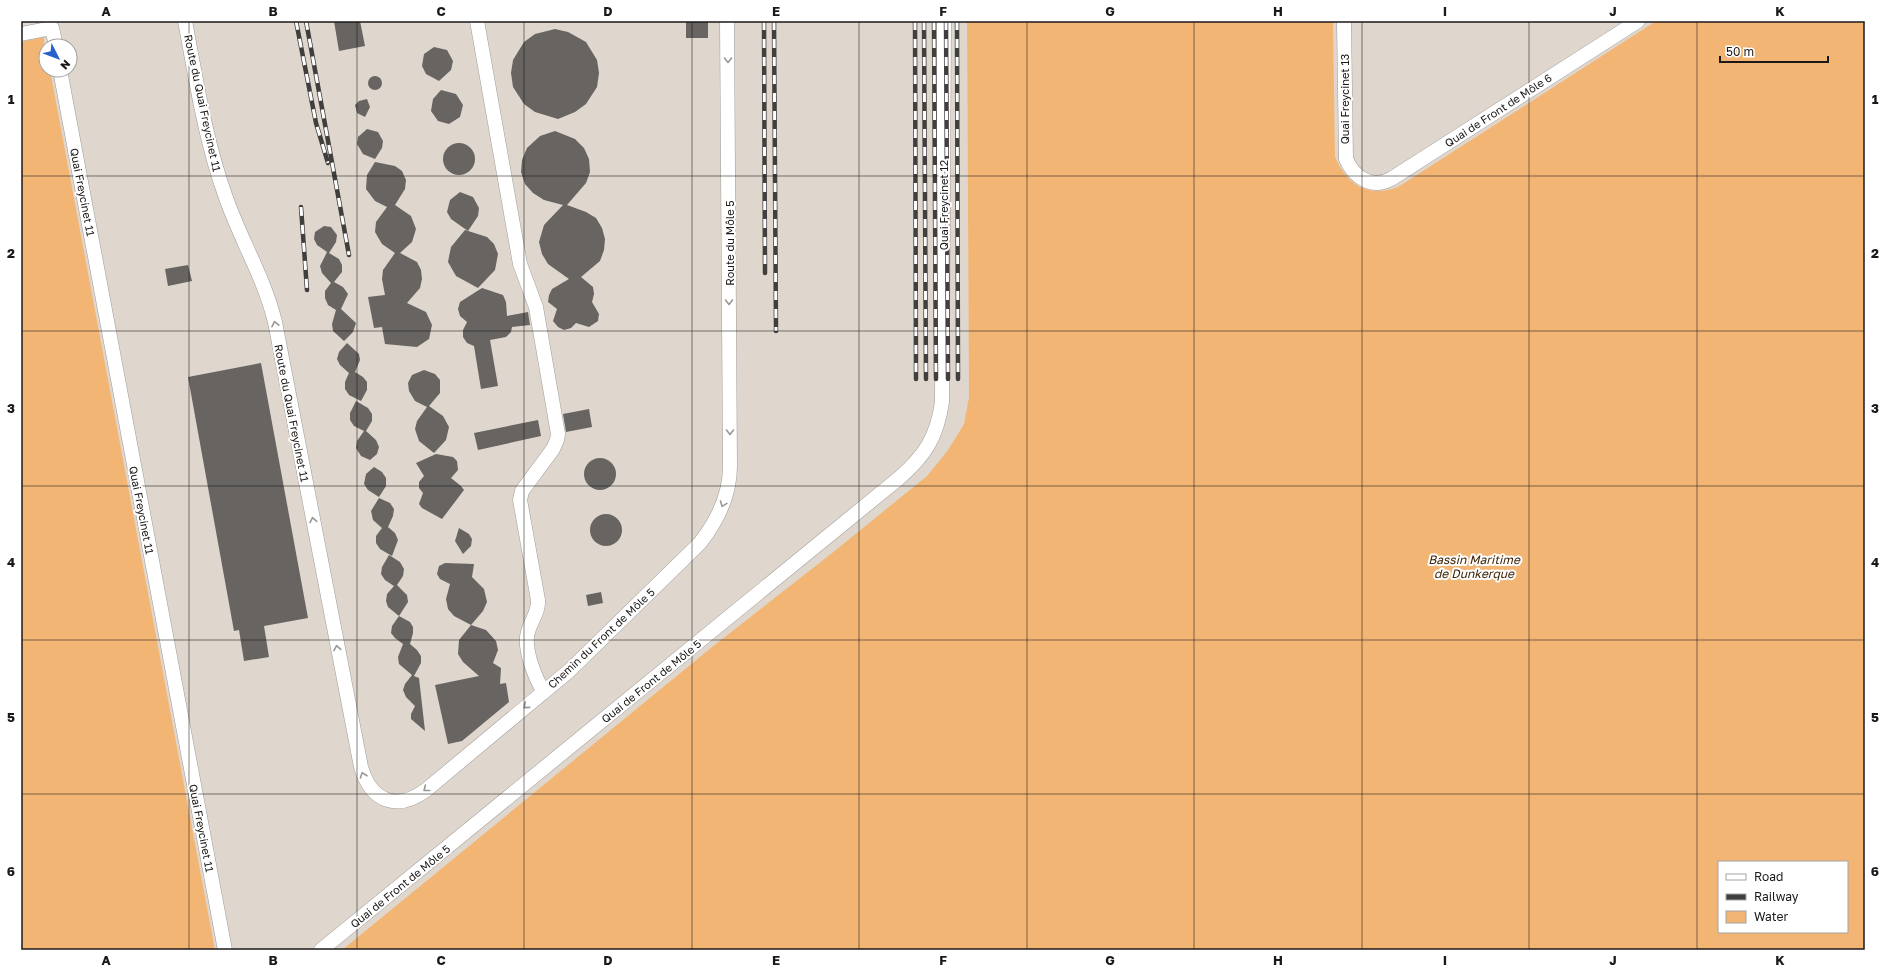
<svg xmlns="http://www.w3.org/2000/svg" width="1886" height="971" font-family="'Golos Text',sans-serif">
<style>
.built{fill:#dfd6cd}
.water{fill:#f2b574;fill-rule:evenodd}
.building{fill:#676462}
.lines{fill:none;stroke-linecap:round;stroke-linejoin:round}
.minor-casing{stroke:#9f9c99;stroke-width:15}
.minor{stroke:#fff;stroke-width:14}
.rail-casing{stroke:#413f3e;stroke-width:4.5}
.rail{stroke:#fff;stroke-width:3;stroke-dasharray:9;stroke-linecap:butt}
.oneway{stroke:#989897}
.grid{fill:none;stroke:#1b1918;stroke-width:1;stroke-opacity:0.55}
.labels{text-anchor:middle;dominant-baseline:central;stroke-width:4;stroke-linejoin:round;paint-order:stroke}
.street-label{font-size:11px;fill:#1b1918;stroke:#fff}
.water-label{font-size:12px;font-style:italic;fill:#3d2507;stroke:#fff}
.neatline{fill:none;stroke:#1b1918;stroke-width:1.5}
.grid-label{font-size:13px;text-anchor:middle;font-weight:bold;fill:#1b1918}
</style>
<rect width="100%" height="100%" fill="#e6e3e0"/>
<!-- built -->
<g class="built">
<path d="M21,21H967L969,397L964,424L948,450L927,476L832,553L712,647L342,950H215L50,70H70V46H46L44,37L21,42Z"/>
<path d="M1333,21H1656L1398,187L1380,192L1361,188L1354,184L1342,171L1335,156Z"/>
</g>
<!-- water -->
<g class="water">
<path d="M967,21H1333L1335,156C1346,185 1368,198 1398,187L1656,21H1865V950H342L712,647L832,553L927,476L948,450L964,424L969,397ZM1719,862H1847V932H1719Z"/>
<path d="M44,37L46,70H50L215,950H21V42Z"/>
</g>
<!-- building -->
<g class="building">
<path d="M334,21H360L365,46L339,51Z"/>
<rect x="686" y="21" width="22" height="17"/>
<path d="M555,29L568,32L586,42L597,60L599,73L597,87L586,104L575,112L558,119L535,112L524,104L513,87L511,73L513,60L524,42L535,34Z"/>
<path d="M434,47L447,50L453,61L451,70L439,81L426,74L422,66L424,54Z"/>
<circle cx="375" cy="83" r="7"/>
<path d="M441,90L456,94L463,105L460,117L449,124L438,121L431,111L433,99Z"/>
<path d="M367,99L370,107L365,117L357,113L355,105L359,101Z"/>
<path d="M367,129L378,132L383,141L382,148L375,159L363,154L357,144L358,137Z"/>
<path d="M555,131L575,139L584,148L589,159L590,172L586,183L567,205L586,212L596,218L602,228L605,239L604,250L600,261L581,277L593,287L594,294L592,302L599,314L598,321L589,327L576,323L571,328L564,330L558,327L553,321L557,309L548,302L549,295L552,289L569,279L548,264L542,254L539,242L544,225L563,205L544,200L533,193L525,184L521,172L522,160L527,148L540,136Z"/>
<circle cx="459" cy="159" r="16"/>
<path d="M375,162L395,166L402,171L406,180L405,189L395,205L411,216L416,229L412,242L400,253L417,262L421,270L422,279L420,288L407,303L426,312L432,325L429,339L417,347L385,344L382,327L374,328L368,297L385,295L382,279L383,270L395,253L382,244L375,232L376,222L387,207L375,201L366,189L367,175Z"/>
<path d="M460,192L473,197L479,208L478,216L468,231L451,219L447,212L450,200Z"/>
<path d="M324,226L331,227L337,235L336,242L329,253L339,259L342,265V272L334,282L343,287L348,294L341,309L356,323L353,332L344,341L333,331L332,324L336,310L328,305L325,298V291L331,283L322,273L320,266L327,252L317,245L314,239L315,232Z"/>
<path d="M465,230L487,237L494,244L498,254L495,270L478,288L456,276L448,262L451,247Z"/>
<path d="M188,265L192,281L168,286L165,269Z"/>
<path d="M482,288L503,295L506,302L507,316L528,312L530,325L512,327L511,332L506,337L490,340L498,386L481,389L474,346L467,343L463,337V330L467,322L460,316L458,309L460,302Z"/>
<path d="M347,343L359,354L360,360L355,372L363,377L367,382V390L361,401L349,395L345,389V382L349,373L340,365L337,359L339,352Z"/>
<path d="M261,363L308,618L264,626L269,657L244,661L239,630L234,631L188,377Z"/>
<path d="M424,370L435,374L440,380V393L429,406L443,416L449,427L446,440L434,453L419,441L415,429L417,421L427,407L415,401L409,391L408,383L412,375Z"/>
<path d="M356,401L368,408L372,414V421L366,431L376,440L379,447L377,454L370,460L361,456L356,448L357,441L364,431L354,426L350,420V413Z"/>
<path d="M589,409L592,427L566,432L563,414Z"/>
<path d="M538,420L541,436L478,450L474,433Z"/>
<path d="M436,454L453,457L457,461L458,470L451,478L461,486L464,490L442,519L422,508L419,504L423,493L419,488V482L424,476L416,463Z"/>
<circle cx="600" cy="474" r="16"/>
<path d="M374,467L382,472L386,478V486L379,497L368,490L364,484L366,474Z"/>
<path d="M379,498L390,503L394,509L393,516L388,527L395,533L398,540L392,556L380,549L376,543V536L382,528L373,520L371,511Z"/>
<circle cx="606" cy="530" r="16"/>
<path d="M459,528L469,534L472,539L471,546L463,554L455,541Z"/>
<path d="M389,555L400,562L404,569L403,576L397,585L407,595L408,602L399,616L388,607L386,601L387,594L394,586L385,580L381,574L382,567Z"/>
<path d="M445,563L474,564L472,577L484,589L487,602L483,611L471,625L486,630L496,641L498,650L493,663L501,668L500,684L506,683L509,702L462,741L448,744L435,685L479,676L463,662L458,654L459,640L471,625L454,616L448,609L446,599L450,584L440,579L437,574L439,566Z"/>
<path d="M601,592L603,603L588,606L586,595Z"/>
<path d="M399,616L410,622L413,627V633L410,644L417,650L421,656V663L414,676L419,678L425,731L411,719V714L415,706L406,697L403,690L405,684L412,675L399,664L398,657L403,644L395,638L391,633L392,626Z"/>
</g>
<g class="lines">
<!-- minor casing -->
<g class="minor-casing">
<g id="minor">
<path d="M185,21C196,79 205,139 225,195C240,239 264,277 275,322L361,767C371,801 396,812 426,790L570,670L700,543C718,520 730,495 730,466L727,21"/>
<path d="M477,21L520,264L536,307L558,434L557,440L553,449L522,491L520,500L538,600C539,612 531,620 528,632C523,648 535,678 544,692"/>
<path d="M1344,21L1346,159C1354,178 1372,189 1391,179L1638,21"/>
<path d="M21,34L52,28L56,46"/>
<path d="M60,70L225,950"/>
<path d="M321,950L898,479C925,456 937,437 942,402L944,21"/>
</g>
</g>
<!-- minor -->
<use href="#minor" class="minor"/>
<!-- rail casing -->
<g class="rail-casing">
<g id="rail">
<path d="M296,21L316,123L328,163"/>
<path d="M306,21L349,255"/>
<path d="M764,21L765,273"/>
<path d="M774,21L776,331"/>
<path d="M915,21L916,379"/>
<path d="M924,21L926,379"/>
<path d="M934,21L936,379"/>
<path d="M946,21L948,379"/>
<path d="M957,21L958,379"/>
<path d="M301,207L307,290"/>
</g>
</g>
<!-- rail -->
<use href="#rail" class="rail"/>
</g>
<!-- one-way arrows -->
<defs><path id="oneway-chevron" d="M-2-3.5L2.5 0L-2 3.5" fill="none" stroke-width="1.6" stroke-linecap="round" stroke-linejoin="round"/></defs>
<g class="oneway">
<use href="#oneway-chevron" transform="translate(728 60) rotate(90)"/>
<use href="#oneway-chevron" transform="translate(729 302) rotate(90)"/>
<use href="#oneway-chevron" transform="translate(275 324) rotate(-102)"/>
<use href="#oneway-chevron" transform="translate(730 432) rotate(90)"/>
<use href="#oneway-chevron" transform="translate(723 504) rotate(110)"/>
<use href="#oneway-chevron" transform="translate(313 520) rotate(-101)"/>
<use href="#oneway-chevron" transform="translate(337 648) rotate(-101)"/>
<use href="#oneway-chevron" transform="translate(526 706) rotate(140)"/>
<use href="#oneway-chevron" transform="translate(363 775) rotate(-109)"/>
<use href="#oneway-chevron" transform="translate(426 789) rotate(142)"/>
</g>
<!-- grid -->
<path class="grid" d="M189,21V950M357,21V950M524,21V950M692,21V950M859,21V950M1027,21V950M1194,21V950M1362,21V950M1529,21V950M1697,21V950M21,176H1865M21,331H1865M21,486H1865M21,640H1865M21,794H1865"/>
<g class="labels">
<!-- street labels -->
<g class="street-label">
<text transform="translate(1344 99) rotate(-90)">Quai Freycinet 13</text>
<text transform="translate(203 103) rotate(78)">Route du Quai Freycinet 11</text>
<text transform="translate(1498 110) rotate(-33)">Quai de Front de Môle 6</text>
<text transform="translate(83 192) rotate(79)">Quai Freycinet 11</text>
<text transform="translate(943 205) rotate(-90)">Quai Freycinet 12</text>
<text transform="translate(729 243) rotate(-90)">Route du Môle 5</text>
<text transform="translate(292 413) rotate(79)">Route du Quai Freycinet 11</text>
<text transform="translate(142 510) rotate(79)">Quai Freycinet 11</text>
<text transform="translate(601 638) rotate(-43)">Chemin du Front de Môle 5</text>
<text transform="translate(651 681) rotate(-39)">Quai de Front de Môle 5</text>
<text transform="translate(202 828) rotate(79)">Quai Freycinet 11</text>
<text transform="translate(400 886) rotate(-39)">Quai de Front de Môle 5</text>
</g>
<!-- water labels -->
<g class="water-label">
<text x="1474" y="559">Bassin Maritime<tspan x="1474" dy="14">de Dunkerque</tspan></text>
</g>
</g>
<!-- border -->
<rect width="1886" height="971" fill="none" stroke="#ffffff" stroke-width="44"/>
<!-- legend -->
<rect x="1718" y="861" width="130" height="72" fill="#ffffff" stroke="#a4a3a3"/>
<rect x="1726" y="874" width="20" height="6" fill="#ffffff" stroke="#a4a3a3"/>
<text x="1754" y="881" font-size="12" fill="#1b1918">Road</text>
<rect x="1726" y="894" width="20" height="6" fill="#413f3e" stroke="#a4a3a3"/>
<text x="1754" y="901" font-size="12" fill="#1b1918">Railway</text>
<rect x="1726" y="911" width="20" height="12" fill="#f2b574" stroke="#a4a3a3"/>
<text x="1754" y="921" font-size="12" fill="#1b1918">Water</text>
<!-- north arrow -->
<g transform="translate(58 58) rotate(132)"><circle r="19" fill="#ffffff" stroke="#a4a3a3"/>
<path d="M0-3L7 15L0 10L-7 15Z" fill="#2860cd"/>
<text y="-6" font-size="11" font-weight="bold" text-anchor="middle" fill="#1b1918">N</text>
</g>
<!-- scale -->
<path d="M1720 56v6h108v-6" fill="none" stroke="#1b1918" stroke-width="2"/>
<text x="1726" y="56" font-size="12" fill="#1b1918" stroke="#ffffff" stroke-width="3" paint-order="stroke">50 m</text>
<rect x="22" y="22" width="1842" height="927" class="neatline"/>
<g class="grid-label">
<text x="106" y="16">A</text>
<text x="273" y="16">B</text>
<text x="441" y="16">C</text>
<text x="608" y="16">D</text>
<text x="776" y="16">E</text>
<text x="943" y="16">F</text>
<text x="1110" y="16">G</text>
<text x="1278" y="16">H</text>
<text x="1445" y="16">I</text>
<text x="1613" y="16">J</text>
<text x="1780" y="16">K</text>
<text x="11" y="104">1</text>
<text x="1875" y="104">1</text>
<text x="11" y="258">2</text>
<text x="1875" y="258">2</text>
<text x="11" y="413">3</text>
<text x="1875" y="413">3</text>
<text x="11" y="567">4</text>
<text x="1875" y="567">4</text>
<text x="11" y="722">5</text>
<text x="1875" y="722">5</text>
<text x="11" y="876">6</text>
<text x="1875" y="876">6</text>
<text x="106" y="965">A</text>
<text x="273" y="965">B</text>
<text x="441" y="965">C</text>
<text x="608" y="965">D</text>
<text x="776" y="965">E</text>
<text x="943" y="965">F</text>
<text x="1110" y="965">G</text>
<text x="1278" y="965">H</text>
<text x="1445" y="965">I</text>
<text x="1613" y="965">J</text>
<text x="1780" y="965">K</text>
</g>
</svg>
